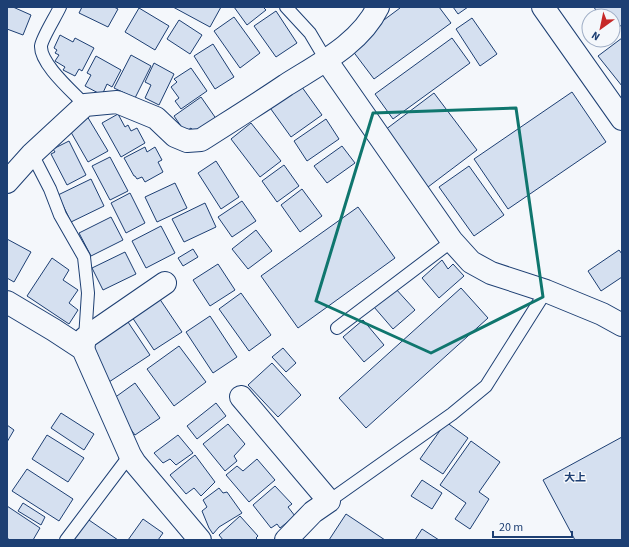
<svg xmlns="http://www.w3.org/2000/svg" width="629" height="547" font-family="'Source Sans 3','Noto Sans JP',sans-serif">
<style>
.building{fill:#d5e0f0;stroke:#1d3f73}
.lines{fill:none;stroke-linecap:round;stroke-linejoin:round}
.service-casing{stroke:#1d3f73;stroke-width:14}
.minor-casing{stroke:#1d3f73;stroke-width:24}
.service{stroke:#f4f7fb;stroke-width:12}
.minor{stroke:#f4f7fb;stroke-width:22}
.marked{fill:none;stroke:#0f766e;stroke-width:3;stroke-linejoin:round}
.labels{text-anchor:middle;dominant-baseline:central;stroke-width:3;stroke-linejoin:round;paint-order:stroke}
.neighbourhood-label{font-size:11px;font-weight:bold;fill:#1d3f73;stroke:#f4f7fb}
</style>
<rect width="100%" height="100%" fill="#f4f7fb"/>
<!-- building -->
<g class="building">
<path d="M7,7H13L31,15L23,35L7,29Z"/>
<path d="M82,7H114L118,9L108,27L79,13Z"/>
<path d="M173,7H221L210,27Z"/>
<path d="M234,7H263L266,10L247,25Z"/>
<path d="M400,7H439L451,23L374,79L349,46L400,8Z"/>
<path d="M453,7H468L458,14Z"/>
<path d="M594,7H622V25L613,30V16H599Z"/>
<path d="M139,8L169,26L155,50L125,32Z"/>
<path d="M276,11L297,43L276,57L254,26Z"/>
<path d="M234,17L260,53L240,68L214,31Z"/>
<path d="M472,18L497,54L480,66L456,29Z"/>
<path d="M179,20L202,35L190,54L167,39Z"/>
<path d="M60,35L73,42L75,38L94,48L82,71L79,69L75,76L63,70L65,67L55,61L59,55L55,53L57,50L54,48Z"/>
<path d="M452,38L470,63L393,119L375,94Z"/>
<path d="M622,38V86L598,56Z"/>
<path d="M213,44L234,77L215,89L194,56Z"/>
<path d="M131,55L151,66L135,98L114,88Z"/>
<path d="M96,56L121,70L112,87L107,84L102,95L85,86L91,75L87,73Z"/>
<path d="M154,63L174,74L159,105L145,98L151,85L145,82Z"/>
<path d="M191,68L207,91L181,109L175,101L179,98L171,87L177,82L174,79Z"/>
<path d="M299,83L322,115L291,137L268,105Z"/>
<path d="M572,92L606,142L508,209L474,159Z"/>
<path d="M434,93L477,150L424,190L381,133Z"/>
<path d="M201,97L217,120L196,135L191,128L185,132L174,116Z"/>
<path d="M118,114L125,127L128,125L131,131L137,128L145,143L121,157L102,123Z"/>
<path d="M87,116L108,151L88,162L68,127Z"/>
<path d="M326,119L339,139L307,161L294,141Z"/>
<path d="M251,123L281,161L260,177L231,139Z"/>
<path d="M69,141L86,175L67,185L51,154L55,152L53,149Z"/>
<path d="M342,146L355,163L327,183L314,166Z"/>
<path d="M145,147L147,152L155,147L162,160L158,162L163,172L145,182L142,177L137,179L135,176H134L124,158Z"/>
<path d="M110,157L128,191L110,200L92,166Z"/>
<path d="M216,161L239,197L221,209L198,173Z"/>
<path d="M284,165L299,186L277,202L262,181Z"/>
<path d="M469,166L504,215L474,236L439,187Z"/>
<path d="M91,179L104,206L71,222L58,195Z"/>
<path d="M175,183L187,208L157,222L145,197Z"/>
<path d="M302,189L322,216L300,232L281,205Z"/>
<path d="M130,193L145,223L126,233L111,203Z"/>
<path d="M242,201L256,221L232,237L218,217Z"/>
<path d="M205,203L216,227L184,242L172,219Z"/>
<path d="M358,207L395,258L298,328L261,276Z"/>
<path d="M111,217L123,240L91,256L79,233Z"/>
<path d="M161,226L175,253L146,268L132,241Z"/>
<path d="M256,230L272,251L248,269L232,249Z"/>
<path d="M7,239L31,252L14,282L7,278Z"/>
<path d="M193,249L198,257L183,266L178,258Z"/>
<path d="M619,250L622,254V277L601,291L588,271Z"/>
<path d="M125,252L136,274L103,290L92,268Z"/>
<path d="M52,258L69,270L63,280L78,290L69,303L78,310L69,324L27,296Z"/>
<path d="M442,260L448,269L453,264L464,276L439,298L422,278Z"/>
<path d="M218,264L235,290L210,306L193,280Z"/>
<path d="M395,288L415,310L393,329L374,307Z"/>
<path d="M461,288L488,318L366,428L339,398Z"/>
<path d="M241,293L271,335L249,351L219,309Z"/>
<path d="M157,295L182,332L154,350L130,314Z"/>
<path d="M210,316L237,357L213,373L186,332Z"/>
<path d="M363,320L384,345L364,362L343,337Z"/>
<path d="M128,322L150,355L109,382L88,349Z"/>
<path d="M179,346L206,382L174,406L147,369Z"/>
<path d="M283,348L296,363L286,372L272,357Z"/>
<path d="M272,363L301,395L278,417L248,385Z"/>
<path d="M135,383L160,418L135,435L110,401Z"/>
<path d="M216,403L226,416L197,439L187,426Z"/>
<path d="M61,413L94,434L84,450L51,428Z"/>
<path d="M446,422L468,438L443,474L420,459Z"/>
<path d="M228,424L245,444L234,456L237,461L225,471L203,444Z"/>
<path d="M7,425L14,430L7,442Z"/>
<path d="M47,435L84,458L68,482L32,459Z"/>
<path d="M178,435L193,453L176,465L170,459L163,463L154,453Z"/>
<path d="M622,437V540H575L543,480Z"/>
<path d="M471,441L500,462L479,492L489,499L470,529L455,519L466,503L440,485Z"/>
<path d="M195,455L215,482L201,496L194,488L186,494L170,475Z"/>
<path d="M257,459L275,480L249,502L226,475L237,466L243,471Z"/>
<path d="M27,469L73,499L59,521L12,491Z"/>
<path d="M422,480L442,493L432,509L411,496Z"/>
<path d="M275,486L292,504L288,507L295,516L280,528L277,524L271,528L253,505Z"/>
<path d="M219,488L223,493L227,492L242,513L219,527L213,534L209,528L202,511L207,507L203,500Z"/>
<path d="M23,503L45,517L41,525L18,511Z"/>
<path d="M7,506L40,528L33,540H10L7,538Z"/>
<path d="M346,514L385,540H329Z"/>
<path d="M240,516L258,536L256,538L258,540H223L219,535Z"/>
<path d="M86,518L118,540H71Z"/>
<path d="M143,519L163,533L158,540H128Z"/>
<path d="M422,529L439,540H415Z"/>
</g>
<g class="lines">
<!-- service casing -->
<g class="service-casing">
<g id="service">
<path d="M60,7C56,16 42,38 41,46C40,64 73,92 85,105"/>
<path d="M286,7L310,33L326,60"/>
<path d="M32,154L50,189L60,215L84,257L88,293L85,338"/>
<path d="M337,328L452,241"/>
<path d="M329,501L452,414L486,386L546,291"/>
<path d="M66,540L130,455"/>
</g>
</g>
<!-- minor casing -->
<g class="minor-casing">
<g id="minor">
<path d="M543,7L622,119"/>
<path d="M326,60L452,241L471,262L491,273L546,291L602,314L622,325"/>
<path d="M7,182L32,154L85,105L117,102L156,118L175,136L187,141L201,140C229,122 258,104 286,85C319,64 360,44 378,7"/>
<path d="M7,302L54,330L83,349L130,455L135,463L200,540"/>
<path d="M83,349L85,338L165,283"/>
<path d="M241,397L329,501L313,512L286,540"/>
</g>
</g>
<!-- service -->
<use href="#service" class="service"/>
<!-- minor -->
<use href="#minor" class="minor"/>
</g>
<!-- marked area -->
<path class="marked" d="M516,108L543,297L431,353L316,301L373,113Z"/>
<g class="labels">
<!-- neighbourhood labels -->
<g class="neighbourhood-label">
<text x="575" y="477">大上</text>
</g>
</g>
<!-- border -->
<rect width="629" height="547" fill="none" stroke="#1d3f73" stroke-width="16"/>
<!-- north arrow -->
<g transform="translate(601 28) rotate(213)"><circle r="19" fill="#f4f7fb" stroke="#9eadc5"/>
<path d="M0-3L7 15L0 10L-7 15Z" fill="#c62828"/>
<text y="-6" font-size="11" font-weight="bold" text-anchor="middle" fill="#1d3f73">N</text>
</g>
<!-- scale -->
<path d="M493 531v6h79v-6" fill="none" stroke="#1d3f73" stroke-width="2"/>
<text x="499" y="531" font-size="12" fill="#1d3f73" stroke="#f4f7fb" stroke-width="3" paint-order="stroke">20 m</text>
</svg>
